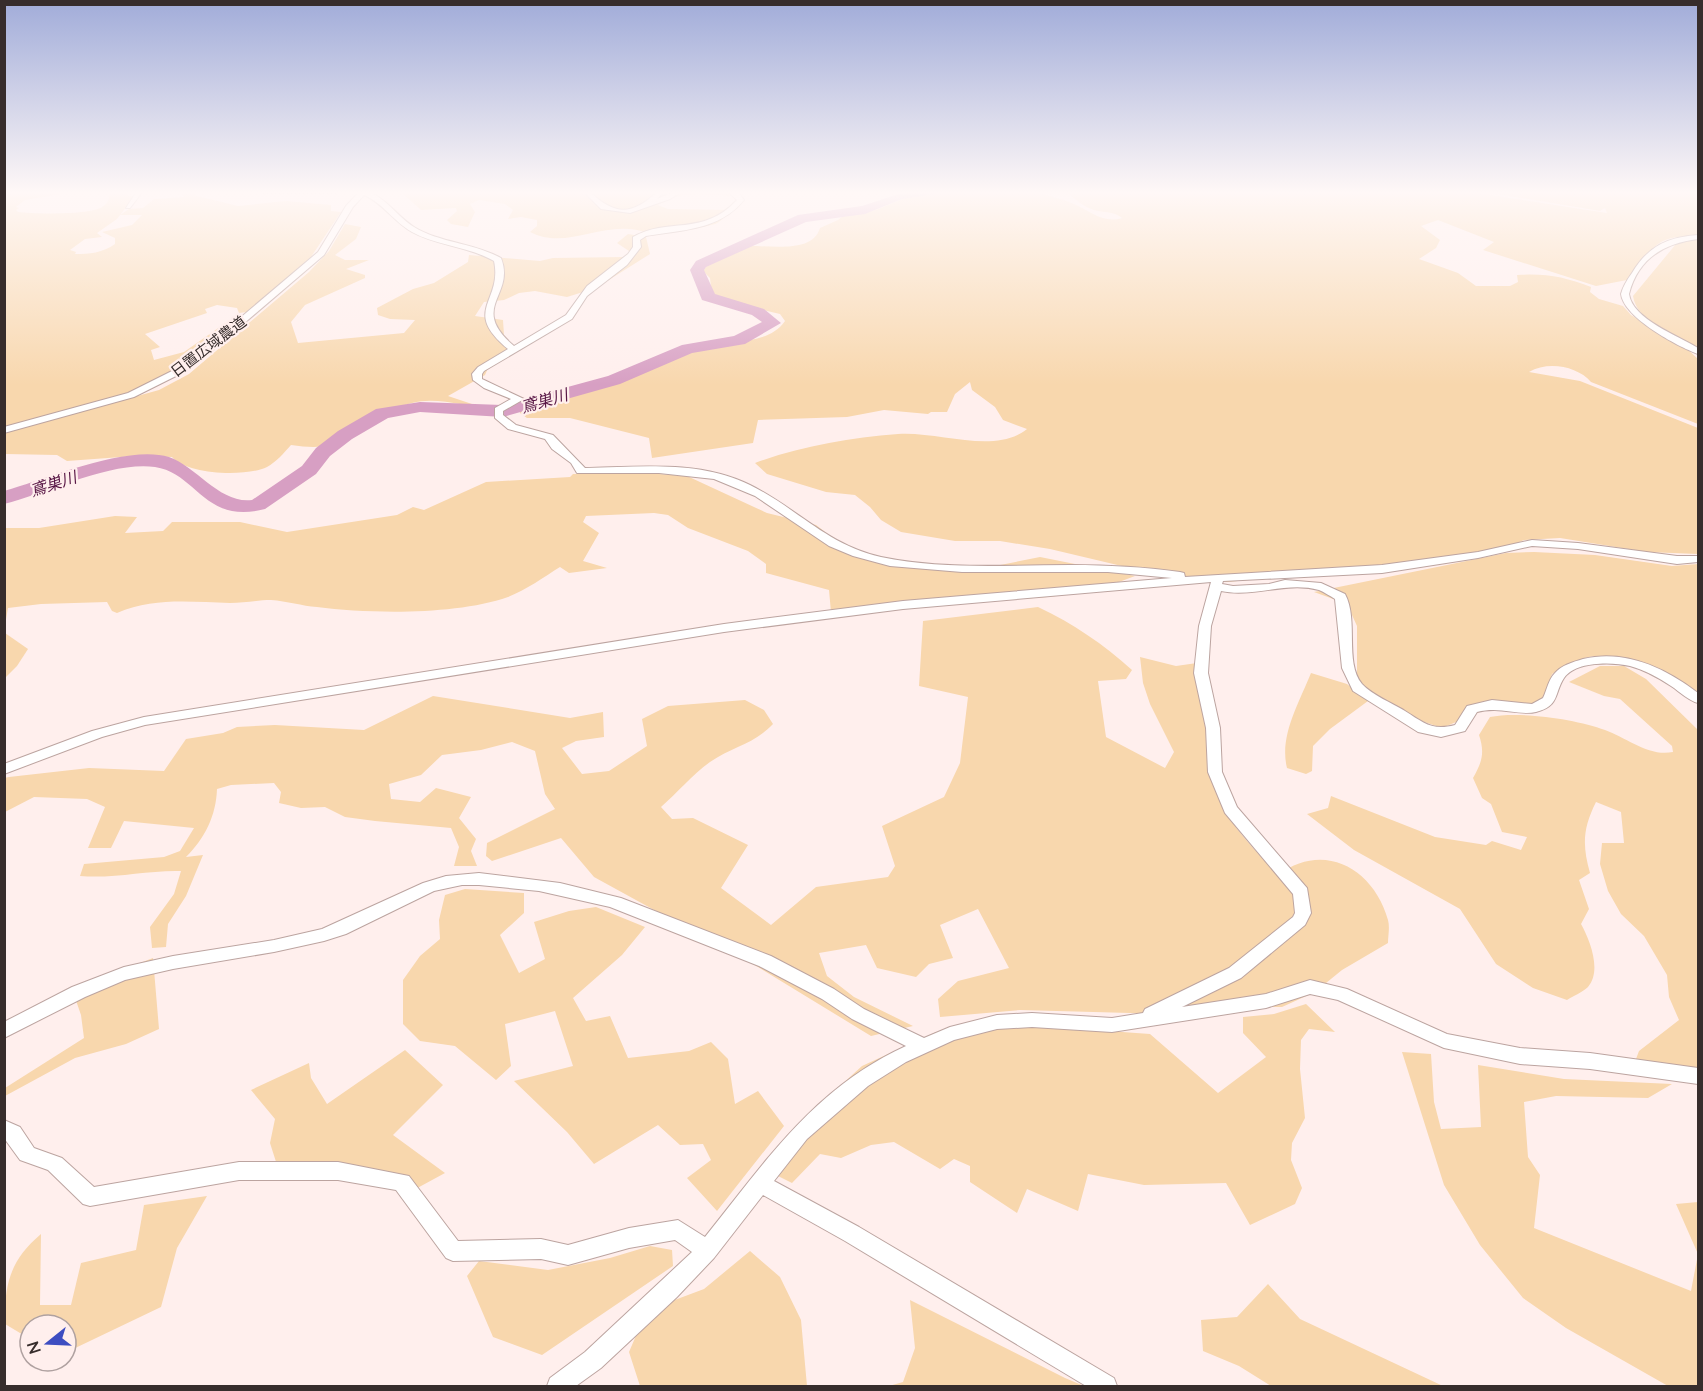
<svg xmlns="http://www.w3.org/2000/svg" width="1703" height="1391" font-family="Lato,'Noto Sans JP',sans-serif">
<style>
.green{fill:#f8d7ad}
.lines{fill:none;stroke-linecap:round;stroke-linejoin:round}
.river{fill:#d79fc3;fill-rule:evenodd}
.minor-casing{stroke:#bca4a0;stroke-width:2}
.minor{fill:#fff;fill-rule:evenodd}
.labels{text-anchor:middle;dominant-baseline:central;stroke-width:4.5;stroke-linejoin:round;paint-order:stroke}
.far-street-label{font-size:15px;fill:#372d2c;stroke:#ffefed}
.far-water-label{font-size:16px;font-style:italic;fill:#581645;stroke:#ffefed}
</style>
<rect width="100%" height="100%" fill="#ffefed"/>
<!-- green -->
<g class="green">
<path d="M4,191H79L25,200L16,207L19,208L16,210L18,212C34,214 90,215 102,207C110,202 108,198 111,192L131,191L126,195L134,197L117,219L97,233L102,237L85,239L70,250L76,252L75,254C89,254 103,253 115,244V238L102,232L132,225L142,215H120L129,209L143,208L154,199L184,197L181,191H204L193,195L238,206L286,201L331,205V211L341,212L311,257L247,312L239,313L237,308L217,305L205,309L207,313L145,334L160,347L151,350L154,360L184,352L224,324L245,314C217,337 188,364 155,380C108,404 55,415 5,428Z"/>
<path d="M400,191H726L730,196C705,194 680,190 658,205L668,209L732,210C727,214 721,222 715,224C697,229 674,233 656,234C647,234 638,229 629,229C595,226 563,249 530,232L537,226V220L521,217L508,219L513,210L505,204L479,200L470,204L475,212L468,227L451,224L447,220L457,211L456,208L421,210Z"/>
<path d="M1029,191C1045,194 1059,198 1074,204C1090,211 1104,224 1122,218C1114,211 1105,213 1094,210C1083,207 1074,198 1066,191H1464L1607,213L1605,208L1600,211L1480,191H1698V236C1654,236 1655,245 1632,279L1596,286L1483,250L1494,242L1438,220L1421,226L1440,240L1436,248L1419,259L1458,273L1476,286H1510L1518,282L1517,275C1546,273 1565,277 1591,287L1590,292L1599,299L1623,306L1631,315L1684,346L1698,359V424L1591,382C1577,366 1548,361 1529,372L1580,381L1698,428V554L1647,552L1560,538L1524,540L1510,546L1454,559L1228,582L1185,581L1050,549L1000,541H955L901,532L881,520L870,507L855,495L826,492L767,474L755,463C801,446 849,438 898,434C938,431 995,455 1027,429L1003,420L995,407L972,390L970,382L955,394L947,412H931L928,414L884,410L847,417L758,420L753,443L652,458L649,438L570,418H527L520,413L519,403C551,386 584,391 617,382C648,373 666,351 700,345C727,339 767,347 785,321L780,314L728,302L712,295L710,278L703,271C708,263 717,253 726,249C752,239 810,260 820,228L838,220L845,214L876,210L910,196L928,192Z"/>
<path d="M345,224L361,227L356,239L335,255L345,260H369L346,269L365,275V278L305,305L291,322L298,343L404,333L415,320L390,319L378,315L377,308L413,289L434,283L468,262L469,255L540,261L553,258L624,257L632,253L617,243L628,234L646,237L650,254L596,288L567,297L535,291L519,293L504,300L484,302L475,316L503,320L504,335L513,346L492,359L485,375L448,396L475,405H496L493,409C466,407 437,396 412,403C399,406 390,413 380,420C348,443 330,451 291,445C284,453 276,462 267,467C246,477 187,475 172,457L135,456L67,461L57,455L5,454V433L159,390L189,374L309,272L329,251Z"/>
<path d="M1698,239V347C1676,335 1637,323 1633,296L1676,244Z"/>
<path d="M644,473L687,476L767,513L816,525L855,555L970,571L1040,557L1135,576L1095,591L1048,597L831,612L829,590L766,573V564L748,551L688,528L668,515L654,513L586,516L583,522L599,533L583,561L607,568L569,573L560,567C544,577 526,590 508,597C457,615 371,614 317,607C302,606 287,601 271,600C258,600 244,603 230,603C191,602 154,597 117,613L112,611L107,602L41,604L8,608L5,625V528H39L115,516L137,517L125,533L163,531L172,522H240L287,532L397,515L413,507L424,510L486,482L570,477L573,474Z"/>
<path d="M1534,552L1595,555L1672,566L1698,564V698C1670,682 1632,658 1600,656C1582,655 1566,666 1552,674L1544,700L1529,707L1482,711L1442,728L1410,717L1369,693L1357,676V626L1347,604L1314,592L1506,553Z"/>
<path d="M1038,607C1074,624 1103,644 1132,670L1126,679L1098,681L1106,737L1165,768L1174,752L1150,704L1143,683L1140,657L1176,666L1197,663C1214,707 1200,761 1221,803C1234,830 1258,853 1278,875C1324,840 1374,869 1388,920C1390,927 1388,936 1388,943L1342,970L1315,992L1282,1007H1231L1167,1014L1020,1010L940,1017L938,999L958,981L1009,968L978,909L940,925L953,958L929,964L916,977L877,968L866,945L819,953L827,976L854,997L913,1026L871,1036L758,967L594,877L561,838L492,861L486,856L487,843L555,809L545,794L535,751L512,742L481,750L442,755L421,775L389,784L391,799L420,802L436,788L471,797L459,818L476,839L471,851L477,866H454L459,847L451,828L375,821L345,817L325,807L301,808L279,803L281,792L274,783L231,785L217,789C216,816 205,838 186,857L203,855L186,896L168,924L166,947L152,948L150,927L174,894L181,871C147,870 114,879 80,876L84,864L164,857L180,851L194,828L124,821L111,848H88L105,807L87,799L34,797L5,812L4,778L9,777L89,768L164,771L186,739L223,733L237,727L275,725L364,730L433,696L570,718L603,712L604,737L576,741L562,748L582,774L609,771L647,746L642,719L668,706L745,700L764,710L773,724C753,745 733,746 710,762C692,775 677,793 661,807L672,819L693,818L748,845L721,888L771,925L816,887L888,877L895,866L882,826L944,797L960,763L968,697L919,686L923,621Z"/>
<path d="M5,633L28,649L17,666L5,678Z"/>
<path d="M1600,666H1624L1646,679L1698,730V1070L1636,1059L1639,1051L1679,1020L1669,997L1667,975L1644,936L1621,914L1608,891L1600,864L1602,843H1624L1621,812L1596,802C1583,828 1582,845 1590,873L1579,880L1589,909L1581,924C1590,940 1602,971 1588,987C1583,992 1573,996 1567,1000L1533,988L1496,964L1460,909L1354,850L1307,814L1328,808L1331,796L1435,837L1486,845L1492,841L1521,850L1527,837L1502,832L1491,804L1482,798L1473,778C1482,762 1485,753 1479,735L1490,717C1519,711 1576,719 1605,730C1627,738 1649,757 1673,752L1672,746L1620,699L1604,696L1569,682Z"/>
<path d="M1311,673L1347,684L1368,701L1330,729L1313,746L1312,771L1306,774L1287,768C1279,736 1299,703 1311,673Z"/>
<path d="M465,889L524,893V913L500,935L519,973L545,959L534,922L569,911L596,907L645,927L622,955L573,998L586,1021L610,1016L628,1058L689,1051L711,1042L728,1059L735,1104L758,1091L784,1126L717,1211L687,1178L711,1160L703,1144L680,1145L658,1125L594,1164L567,1132L514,1081L573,1066L555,1011L505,1024L511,1066L496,1080L455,1046L420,1041L403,1024V980L420,956L440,939L439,920L445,895Z"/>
<path d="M153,958L159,1029L126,1044L75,1058L5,1096V1088L84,1038L81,1015L72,989Z"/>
<path d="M1306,1004L1335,1032L1309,1029L1301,1040L1300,1069L1305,1118L1292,1143L1291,1160L1302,1188L1295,1204L1250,1225L1226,1183L1144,1185L1088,1174L1078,1211L1027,1189L1017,1213L970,1182V1166L954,1159L940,1169L894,1142L871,1145L841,1158L820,1154L792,1183L778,1176L818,1106L862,1066L936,1032L1039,1026L1150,1034L1218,1093L1266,1057L1243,1033V1017L1274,1014Z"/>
<path d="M405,1050L443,1085L393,1135L445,1173L410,1192L277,1165L270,1143L275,1119L251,1090L309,1063L311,1078L327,1104Z"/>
<path d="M1402,1052L1431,1054L1434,1102L1441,1129L1481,1127L1478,1065L1564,1079L1672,1084L1648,1098L1556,1096L1524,1102L1528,1157L1540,1175L1534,1228L1691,1291L1698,1254L1676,1204L1698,1202V1386H1668L1566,1328L1523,1298L1480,1245L1444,1185Z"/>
<path d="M207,1196L177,1248L161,1307L69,1351L66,1350V1325H30V1339L5,1324C4,1285 10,1260 41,1234L40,1305H71L81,1263L136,1250L144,1205Z"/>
<path d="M650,1246L672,1250L673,1266L542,1355L493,1337L467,1276L479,1261L548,1270L610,1258Z"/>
<path d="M750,1251L780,1277L801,1320L807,1386H640L629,1352L638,1331L672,1301L704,1289Z"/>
<path d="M1268,1284L1300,1319L1443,1386H1271L1239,1366L1203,1351L1201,1320L1237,1317Z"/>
<path d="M910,1300L1065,1378L1084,1386H889L903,1382L915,1348Z"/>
</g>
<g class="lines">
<!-- river -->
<path class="river" d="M908,191H935L934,194L902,199L865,214L806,222L706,267L704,270L715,294L764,309L781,323L745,344L692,353L620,384L503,417L420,412L388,418L352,439L330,456L316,474L265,509C204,525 197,473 155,467C111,461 48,493 4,504V491C46,479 128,444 169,457C197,467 220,504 252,500L302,466L316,448L338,431L376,409L420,402L502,405L608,376L682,345L734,336L762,322L752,315L702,300L690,270L696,261L798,215L862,206Z"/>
<!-- minor casing -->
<g class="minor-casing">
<g id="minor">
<path d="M137,191H143L130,208H126Z"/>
<path d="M261,191H338L335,193H264Z"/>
<path d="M354,191C381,188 392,213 414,227C440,243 474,243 501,258C516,296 468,307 514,346L566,315L587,286L628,254L633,247V237C667,217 703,237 737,200L727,191L738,192L744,200C720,230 682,230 646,236L640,240L641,247L627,265L587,296L572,319L484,371L482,374V379L524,399L503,411V415L516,425L553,435L585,468C640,467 699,460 750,485C797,508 827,545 881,557C943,570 1008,565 1071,565C1108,565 1144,567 1180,572L1184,573L1185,577L1382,565L1478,552L1532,540L1578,543L1677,556H1698V562L1677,564L1578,549L1532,546L1478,558L1382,573L1223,581L1222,584L1233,586L1269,584L1285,580L1321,583L1345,594C1359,620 1344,662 1362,684C1372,695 1392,703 1405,711C1424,723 1432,731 1455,725L1467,706L1492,700L1532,704L1543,698C1547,690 1548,680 1555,673C1562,665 1573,662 1583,659C1626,649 1665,668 1698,693V703C1689,701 1680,692 1671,686C1659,678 1645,670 1630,666C1612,662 1576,661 1564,678C1554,693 1560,706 1536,712C1519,716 1500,706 1477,712L1465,731L1441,737L1418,732L1353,691L1342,668L1335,599C1330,596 1324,592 1319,590C1286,581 1253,598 1221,591L1211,626L1208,673L1220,728L1222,772L1237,807L1307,888L1311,913L1305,925L1241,978L1182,1007L1266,994L1310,980L1347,989L1447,1034L1520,1048L1590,1053L1698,1068V1084L1590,1069L1520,1064L1444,1048L1338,1000L1310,994L1266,1008L1112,1032L1032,1027L997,1029L954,1040L906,1062L868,1086L807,1139L774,1181L859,1227L1114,1378L1117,1386H1086L845,1241L763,1195L714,1258L677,1297L601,1368L576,1386H547L550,1378L585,1352L692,1252L675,1240L629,1248L568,1265L541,1259L453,1261L446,1258L396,1190L338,1180H239L90,1206L83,1204L48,1170L20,1160L4,1138V1120L20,1127L34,1148L62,1158L94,1187L239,1162H338L409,1176L458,1241L541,1239L568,1245L629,1228L678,1220L705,1237C766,1161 814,1088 906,1046L852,1019L822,999L759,966L610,907L539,891L479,885H462L434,891L346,934L324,941L274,952L173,969L125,980L85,997L4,1038V1022L72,987L124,967L173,956L274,940L322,929L423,883L446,876L479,873L560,883L621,898L771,956L834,989L864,1009L924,1038L950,1027L997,1015L1032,1013L1112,1018L1143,1013L1145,1009L1229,968L1293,917L1295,913L1293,894L1225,813L1208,772L1206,728L1194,673L1199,626L1211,582L903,609L724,632L145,725L102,737L4,774V764L92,731L144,717L724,624L903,601L1172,578L1108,572H962L890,566L853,556L829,546L755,496L714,479L659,473H577L571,463L552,449L545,439L508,429L495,418V408L511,399L484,388L473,380L472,374L478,367L508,349C461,310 503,302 494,261C468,246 437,246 412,232C394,222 383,203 364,195L353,207L324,255L207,355L184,372L134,397L4,433V427L128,393L178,368L201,351L318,252L346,206L358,193Z"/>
<path d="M583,191H589C615,216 632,216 658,191H664L657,199L676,191H683L670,199L630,213L601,209Z"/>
<path d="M1698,235V239C1665,243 1638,258 1629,294C1632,319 1679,336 1698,348V354C1677,346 1624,318 1621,294C1623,286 1627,280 1632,273C1648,246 1668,237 1698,235Z"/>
</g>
</g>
<!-- minor -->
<use href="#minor" class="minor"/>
</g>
<!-- sky -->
<linearGradient id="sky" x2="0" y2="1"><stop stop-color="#a1acd9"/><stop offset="0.5" stop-color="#fff8f7"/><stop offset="1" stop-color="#fff8f7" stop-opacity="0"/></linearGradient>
<rect width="1703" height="385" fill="url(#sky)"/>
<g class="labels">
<!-- far-street labels -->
<g class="far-street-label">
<text transform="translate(208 346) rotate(-37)">日置広域農道</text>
</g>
<!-- far-water labels -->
<g class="far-water-label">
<text transform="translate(544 400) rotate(-16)">鳶巣川</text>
<text transform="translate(53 483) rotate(-18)">鳶巣川</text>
</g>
</g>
<!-- border -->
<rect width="1703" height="1391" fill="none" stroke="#372d2c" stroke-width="12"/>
<!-- north arrow -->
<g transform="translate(48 1343) rotate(252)"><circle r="28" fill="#ffefed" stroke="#afa1a0" stroke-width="1.5"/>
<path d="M0-4.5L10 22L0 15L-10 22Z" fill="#3d4dc1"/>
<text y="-9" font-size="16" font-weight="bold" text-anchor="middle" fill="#372d2c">N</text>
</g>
</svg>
